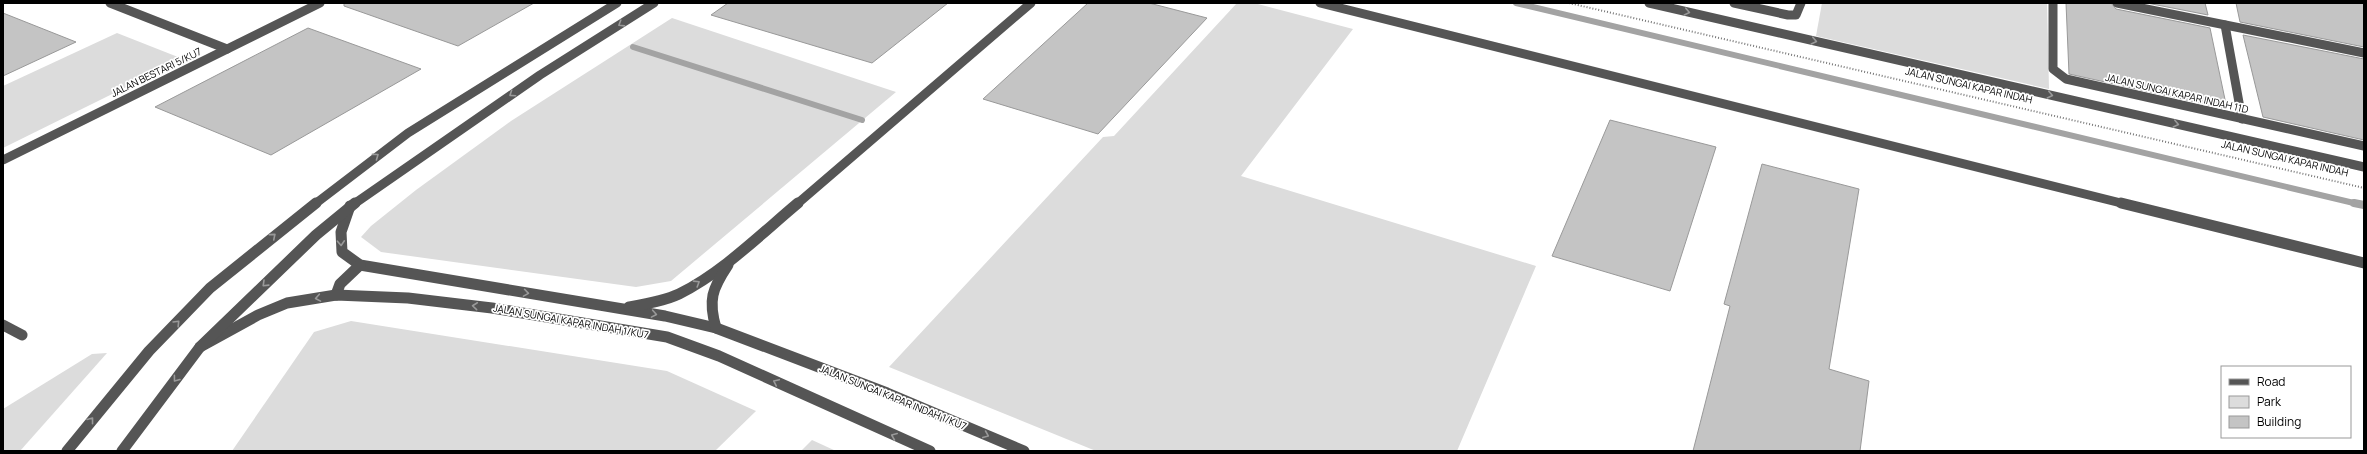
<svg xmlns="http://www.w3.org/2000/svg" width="2367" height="454" font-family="Manrope,sans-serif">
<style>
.green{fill:#dcdcdc}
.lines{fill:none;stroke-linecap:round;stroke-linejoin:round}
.stream-far1{stroke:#a3a3a3;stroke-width:6}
.stream{stroke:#a3a3a3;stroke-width:8}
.building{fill:#c4c4c4;stroke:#999}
.path{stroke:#777;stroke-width:2;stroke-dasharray:1 2;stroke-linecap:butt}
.minor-far1{stroke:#555;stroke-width:9}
.minor{stroke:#555;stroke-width:11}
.oneway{stroke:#999}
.labels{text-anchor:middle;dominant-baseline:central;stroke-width:3.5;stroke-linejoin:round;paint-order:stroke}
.street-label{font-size:10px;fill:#000;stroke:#fff}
</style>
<rect width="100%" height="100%" fill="#fff"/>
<!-- green -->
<g class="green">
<path d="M1237,3H1254L1353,29L1241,176L1536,266L1457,451H1096L889,367L1103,137L1114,136Z"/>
<path d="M1822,3H2047L2049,89L1816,36Z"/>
<path d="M672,18L896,92L671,281L636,287L381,252L361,237L371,226L416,190L511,121Z"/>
<path d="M117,33L183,59L3,148V86Z"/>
<path d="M351,321L667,371L756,411L715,451H232L314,332Z"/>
<path d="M107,353L20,451H3V409L92,354Z"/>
<path d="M812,440L836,451H801Z"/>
</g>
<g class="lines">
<!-- stream-far1 -->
<g class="stream-far1">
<path d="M1516,3L2358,204"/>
<path d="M633,47L862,120"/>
</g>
<!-- stream -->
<path class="stream" d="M2354,203L2364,205"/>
</g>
<!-- building -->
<g class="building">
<path d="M344,3H534L458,46L344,6Z"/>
<path d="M728,3H948L872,63L711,15Z"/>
<path d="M1088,3H1149L1207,18L1098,134L983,99Z"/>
<path d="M2066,3H2111L2116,9L2210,28L2227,109L2069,74Z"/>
<path d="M2147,3H2205L2208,15Z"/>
<path d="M2236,3H2364V47L2240,22Z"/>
<path d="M3,13L76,42L3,76Z"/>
<path d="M308,28L421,69L271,155L155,107Z"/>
<path d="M2243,35L2364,59V140L2263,117Z"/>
<path d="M1610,120L1716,147L1670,291L1552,256Z"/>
<path d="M1762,164L1859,189L1829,369L1869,381L1860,451H1693L1730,306L1724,304Z"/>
</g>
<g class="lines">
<!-- path -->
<path class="path" d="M1569,3L2364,188"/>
<!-- minor-far1 -->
<g class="minor-far1">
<path d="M110,3L227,49"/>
<path d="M1320,3L2125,204"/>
<path d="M1649,3L2364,167"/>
<path d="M1734,3L1788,15H1796L1801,3"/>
<path d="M2053,3V69L2066,79L2364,146"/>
<path d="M2117,3L2364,53"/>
<path d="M2225,25L2242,119"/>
<path d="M3,160L320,3"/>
<path d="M315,204L408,133L617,3"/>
<path d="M354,204L540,75L654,3"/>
<path d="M797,204L1031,3"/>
</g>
<!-- minor -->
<g class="minor">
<path d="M2121,203L2364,263"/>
<path d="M350,206L341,232L342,252L360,265L665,316L716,328L887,393L1024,451"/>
<path d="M336,295L340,284L360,265"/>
<path d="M629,307C646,304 664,301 679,294C722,273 762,233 798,203"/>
<path d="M3,325L22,335"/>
<path d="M716,328C708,300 712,289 728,265"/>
<path d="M200,347L258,315L287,303L336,295L408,298L492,308L667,337L719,356L930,451"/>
<path d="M67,451L149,351L210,288L316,203"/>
<path d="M122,451L200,347L316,235L355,203"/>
</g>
</g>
<!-- one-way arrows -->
<defs><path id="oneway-chevron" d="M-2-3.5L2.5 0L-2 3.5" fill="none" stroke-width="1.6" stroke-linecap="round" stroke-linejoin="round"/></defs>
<g class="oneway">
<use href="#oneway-chevron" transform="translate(1687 12) rotate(13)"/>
<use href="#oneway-chevron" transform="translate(621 24) rotate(148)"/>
<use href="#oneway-chevron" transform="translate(1814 41) rotate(13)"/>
<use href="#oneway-chevron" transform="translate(512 94) rotate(146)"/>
<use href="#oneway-chevron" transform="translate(2050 95) rotate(13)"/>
<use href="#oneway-chevron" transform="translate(2176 124) rotate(13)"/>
<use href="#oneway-chevron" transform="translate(376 156) rotate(-36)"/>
<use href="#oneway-chevron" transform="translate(273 236) rotate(-40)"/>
<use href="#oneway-chevron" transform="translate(341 243) rotate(87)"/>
<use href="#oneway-chevron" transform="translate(697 283) rotate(-32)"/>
<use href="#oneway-chevron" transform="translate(265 284) rotate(136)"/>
<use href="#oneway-chevron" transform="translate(526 293) rotate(9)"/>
<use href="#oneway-chevron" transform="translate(318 298) rotate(170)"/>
<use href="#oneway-chevron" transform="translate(475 306) rotate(-174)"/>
<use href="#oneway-chevron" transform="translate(654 314) rotate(10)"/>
<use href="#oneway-chevron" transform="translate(177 323) rotate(-46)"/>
<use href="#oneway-chevron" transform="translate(176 379) rotate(127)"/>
<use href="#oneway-chevron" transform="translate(776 382) rotate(-155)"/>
<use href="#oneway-chevron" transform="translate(91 420) rotate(-52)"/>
<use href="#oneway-chevron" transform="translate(986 435) rotate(23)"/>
<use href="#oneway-chevron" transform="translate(894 436) rotate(-157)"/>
</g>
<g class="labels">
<!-- street labels -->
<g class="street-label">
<text transform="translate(156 72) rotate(-26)">JALAN BESTARI 5/KU7</text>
<text transform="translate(1969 85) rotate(13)">JALAN SUNGAI KAPAR INDAH</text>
<text transform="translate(2177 93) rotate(13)">JALAN SUNGAI KAPAR INDAH 11D</text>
<text transform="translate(2285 158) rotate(13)">JALAN SUNGAI KAPAR INDAH</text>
<text transform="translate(571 321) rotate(10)">JALAN SUNGAI KAPAR INDAH 1/KU7</text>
<text transform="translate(893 397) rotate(22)">JALAN SUNGAI KAPAR INDAH 1/KU7</text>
</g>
</g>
<!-- border -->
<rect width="2367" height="454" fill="none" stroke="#000000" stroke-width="8"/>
<!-- legend -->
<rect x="2221" y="366" width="130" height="72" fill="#ffffff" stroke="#999999"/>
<rect x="2229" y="379" width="20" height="6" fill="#555555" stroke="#999999"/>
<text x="2257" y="386" font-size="12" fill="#000000">Road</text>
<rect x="2229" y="396" width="20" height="12" fill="#dcdcdc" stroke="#999999"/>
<text x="2257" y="406" font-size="12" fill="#000000">Park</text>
<rect x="2229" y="416" width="20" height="12" fill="#c4c4c4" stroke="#999999"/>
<text x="2257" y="426" font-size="12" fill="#000000">Building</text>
</svg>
